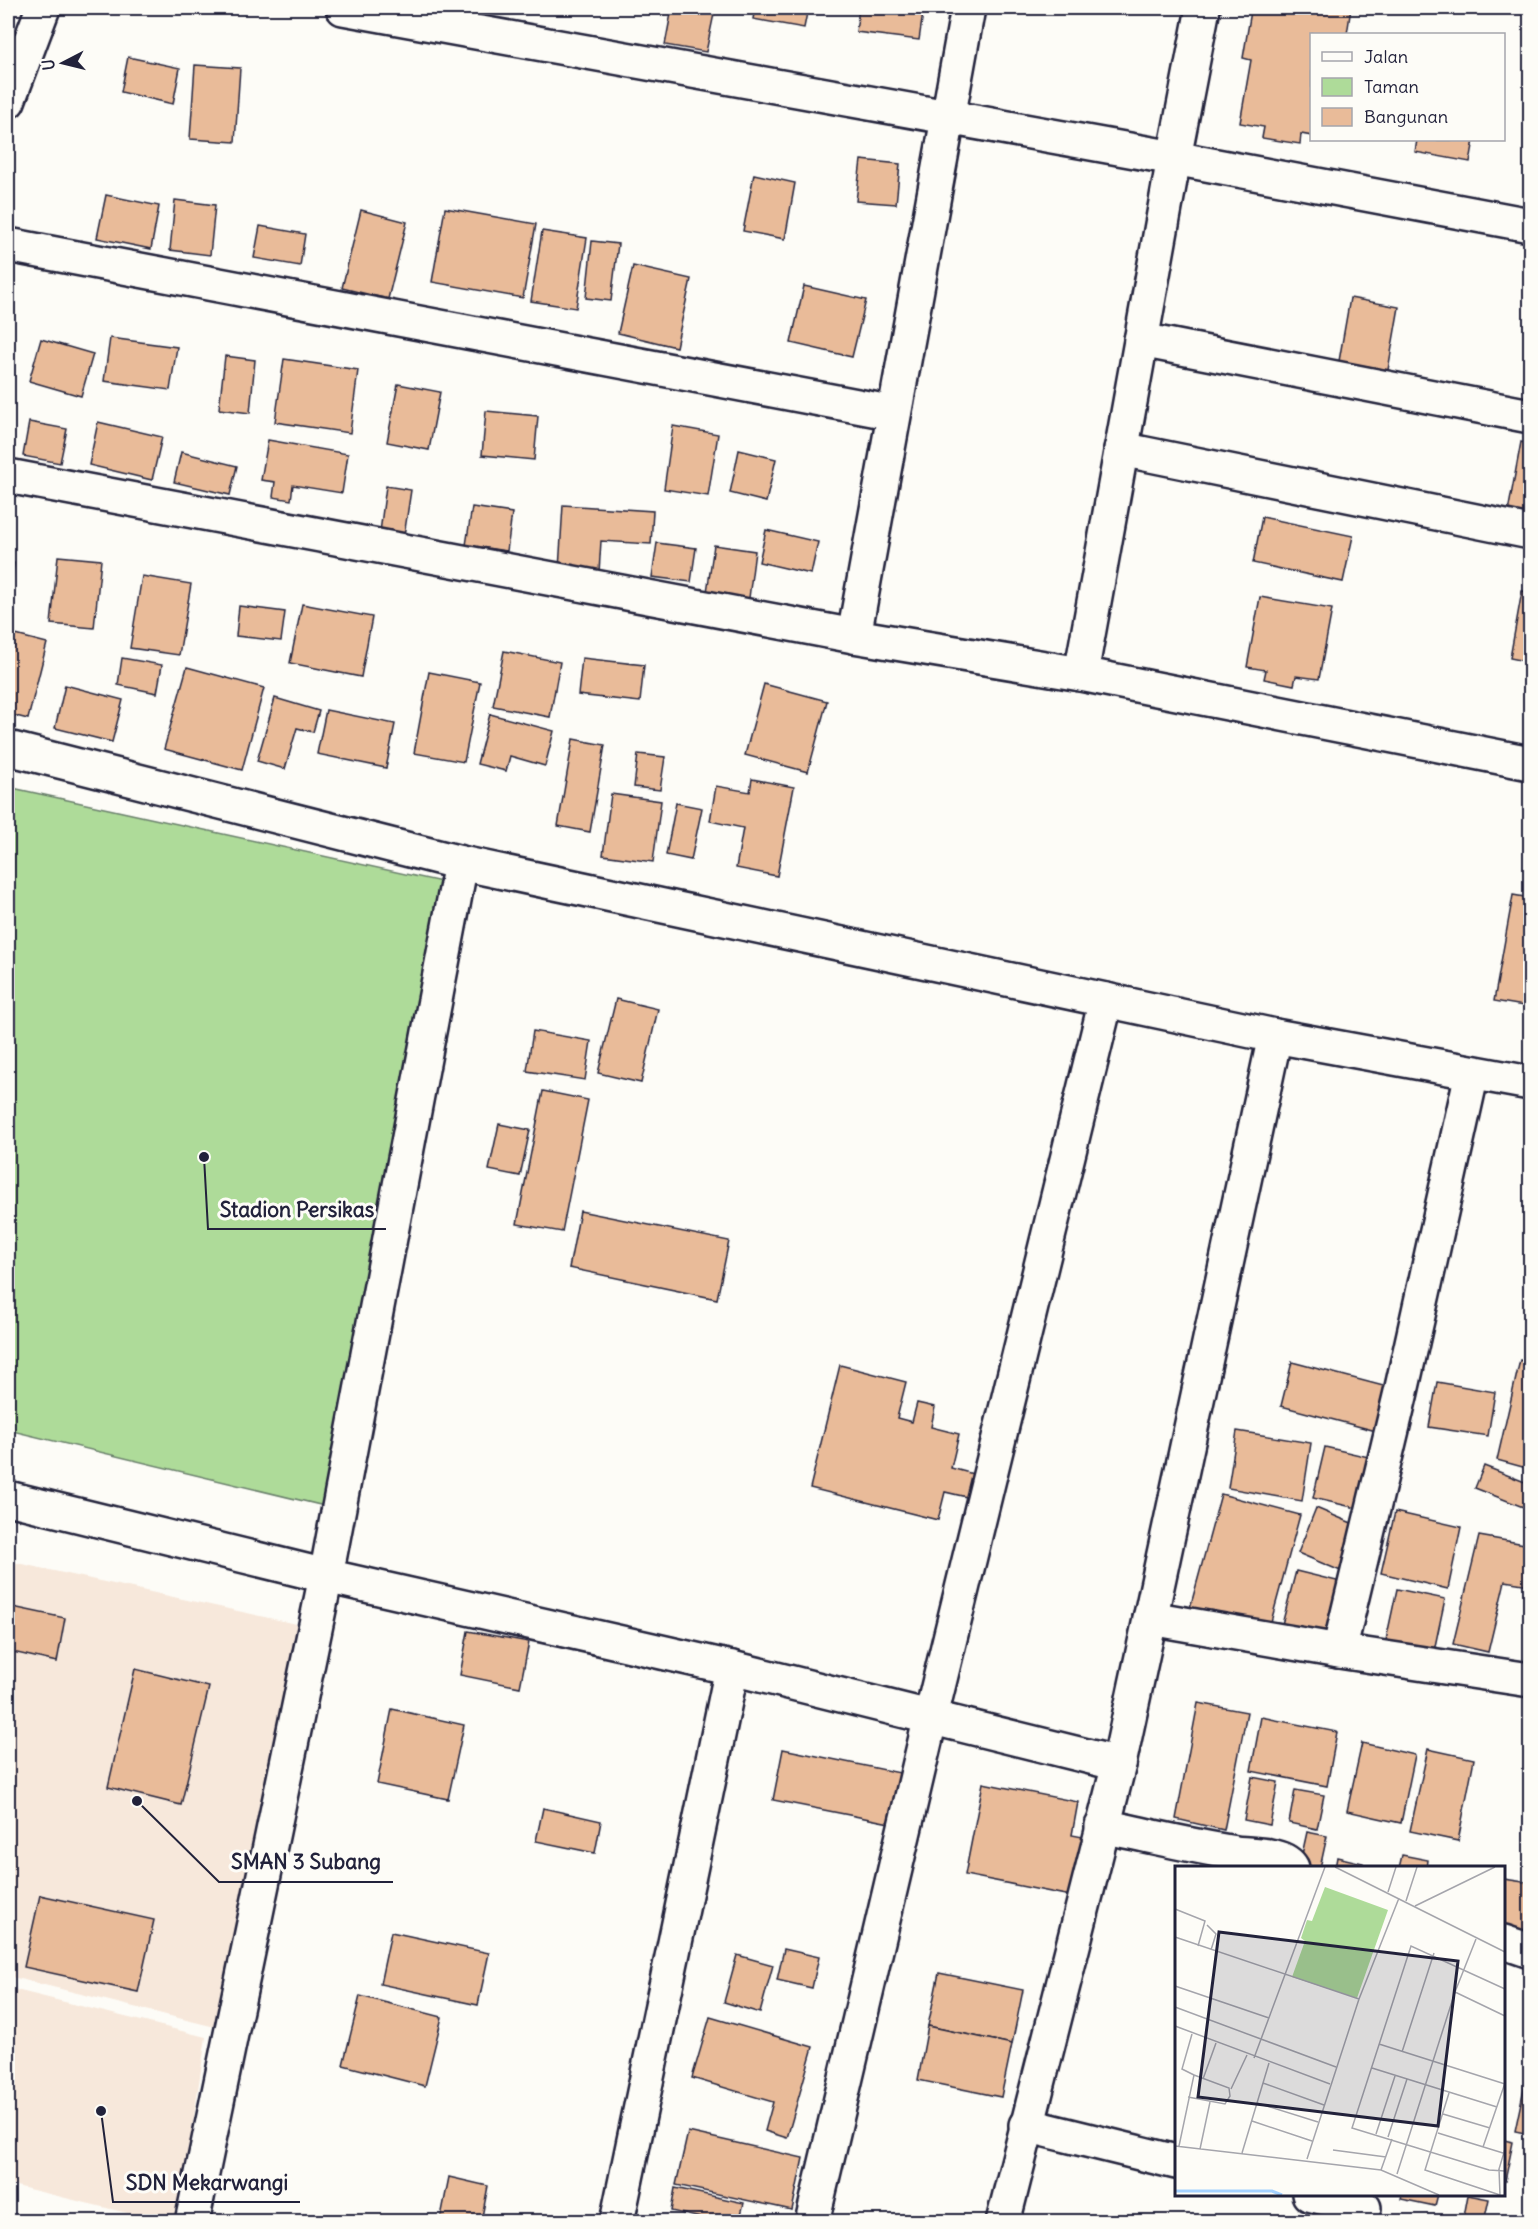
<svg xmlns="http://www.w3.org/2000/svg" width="1538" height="2229" font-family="Delius,sans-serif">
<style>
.built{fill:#f7e8db}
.green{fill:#aedb99;stroke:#687e6a;stroke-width:1.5}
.building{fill:#e9bb99;stroke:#22223b;stroke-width:1.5}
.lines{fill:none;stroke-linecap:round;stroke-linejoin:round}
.minor-casing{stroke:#22223b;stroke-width:38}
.minor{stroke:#fdfcf7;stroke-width:33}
.inset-river{fill:none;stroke:#a4d1ff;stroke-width:3}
.inset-road{fill:none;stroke:#a5a5ac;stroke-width:1.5}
.view{fill:#22223b;fill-opacity:0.15;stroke:#22223b;stroke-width:3}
.inset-edge{fill:none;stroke:#22223b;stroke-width:3}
.leader{fill:none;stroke:#22223b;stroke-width:2}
.callout-dot{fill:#22223b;stroke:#fdfcf7;stroke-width:2}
.callout-label{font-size:21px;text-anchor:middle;font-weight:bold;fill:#22223b;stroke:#fdfcf7;stroke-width:6;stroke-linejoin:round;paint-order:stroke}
</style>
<rect width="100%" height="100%" fill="#fdfcf7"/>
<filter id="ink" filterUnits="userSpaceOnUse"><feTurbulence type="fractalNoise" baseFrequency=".0167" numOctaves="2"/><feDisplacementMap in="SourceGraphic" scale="12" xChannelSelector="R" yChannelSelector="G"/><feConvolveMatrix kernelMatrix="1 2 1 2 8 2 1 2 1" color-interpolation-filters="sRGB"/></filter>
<g filter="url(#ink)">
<!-- built -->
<g class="built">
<path d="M8,1561L306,1626L215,2027L8,1976Z"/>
<path d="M8,1988L206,2037L178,2221H160L8,2184Z"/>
</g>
<!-- green -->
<path class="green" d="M8,787L451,884L337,1509L8,1430Z"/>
<!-- building -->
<g class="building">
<path d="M672,8L714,14L706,52L665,45Z"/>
<path d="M755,8H808L804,28L753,19Z"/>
<path d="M859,8H935L934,14L923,13L919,40L856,32Z"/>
<path d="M1261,8H1351L1347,34H1312V136L1301,134L1300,144L1262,138L1264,127L1240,123L1251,60L1243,58L1251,11L1260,12Z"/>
<path d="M128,57L180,68L173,104L121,92Z"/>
<path d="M195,65L240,68L235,142L190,139Z"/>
<path d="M1417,140H1474L1470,162L1415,152Z"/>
<path d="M861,160L900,164L896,204L856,201Z"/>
<path d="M754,174L795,183L785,239L743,231Z"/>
<path d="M106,195L159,206L151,249L97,238Z"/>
<path d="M175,200L215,205L210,255L170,250Z"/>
<path d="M445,208L536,224L523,298L432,282Z"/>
<path d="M361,210L407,222L388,299L342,288Z"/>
<path d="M260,226L305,234L300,266L254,258Z"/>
<path d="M542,231L587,238L576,308L531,301Z"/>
<path d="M592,241L618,244L611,301L586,298Z"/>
<path d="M633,266L691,279L676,347L618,333Z"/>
<path d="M804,286L866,300L852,357L791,343Z"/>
<path d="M1350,298L1399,307L1388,370L1339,361Z"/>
<path d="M110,338L177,347L170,390L104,381Z"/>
<path d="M41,339L93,354L81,396L29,381Z"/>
<path d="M225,356L255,360L250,413L219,409Z"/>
<path d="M284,359L358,370L350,433L275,422Z"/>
<path d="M398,384L440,392L429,450L387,442Z"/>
<path d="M486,411L538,416L534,460L482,455Z"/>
<path d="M29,422L67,429L60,463L23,456Z"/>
<path d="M98,422L162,437L152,480L89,465Z"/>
<path d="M673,426L718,434L708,496L664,489Z"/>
<path d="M268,440L348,454L342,493L293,485L291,500L273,497L275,482L261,480Z"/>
<path d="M1521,442L1530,444V516L1508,512Z"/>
<path d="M739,450L776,459L766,502L730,493Z"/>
<path d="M181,452L237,466L230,495L174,482Z"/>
<path d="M386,486L411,490L404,536L380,532Z"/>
<path d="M563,505L653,511L651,544L601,541L599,572L559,569Z"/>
<path d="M472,507L512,513L507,551L466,545Z"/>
<path d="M1262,517L1353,536L1343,582L1253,563Z"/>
<path d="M766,530L818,542L811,574L759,562Z"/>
<path d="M657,543L696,548L691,582L652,577Z"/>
<path d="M714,545L755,551L749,598L707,592Z"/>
<path d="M58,556L101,560L94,628L51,624Z"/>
<path d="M8,562L14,563L9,606H8Z"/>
<path d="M142,576L191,584L179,655L130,648Z"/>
<path d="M1522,591L1530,592V662L1510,658Z"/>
<path d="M1260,597L1332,609L1319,679L1296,676L1294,685L1264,679L1266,670L1247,667Z"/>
<path d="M302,604L372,617L361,677L290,663Z"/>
<path d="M239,606L285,612L281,641L236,636Z"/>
<path d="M8,633L47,643L28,719L8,714Z"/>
<path d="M504,651L560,662L550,717L493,706Z"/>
<path d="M122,658L162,665L157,693L118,685Z"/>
<path d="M582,658L644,665L640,702L578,695Z"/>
<path d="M187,667L264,688L242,770L164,749Z"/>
<path d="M429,672L480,682L464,762L414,753Z"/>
<path d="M764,684L827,701L808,772L745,755Z"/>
<path d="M65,685L123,700L112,742L55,728Z"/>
<path d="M275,698L319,711L313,732L297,728L285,769L257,761Z"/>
<path d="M326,710L395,724L386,768L317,754Z"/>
<path d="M490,714L554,731L545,766L510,756L506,771L477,764Z"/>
<path d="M573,739L605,745L590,832L558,826Z"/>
<path d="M638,754L665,757L660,790L634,787Z"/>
<path d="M752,779L794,787L777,876L736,868L743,828L710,821L716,786L750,792Z"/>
<path d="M611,794L661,801L653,862L603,855Z"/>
<path d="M676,803L702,808L691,860L666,855Z"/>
<path d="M1513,895L1530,898V1007L1494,1001Z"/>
<path d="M616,999L658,1009L641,1083L598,1073Z"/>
<path d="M533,1031L591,1041L585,1080L527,1071Z"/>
<path d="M543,1091L588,1100L562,1232L517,1224Z"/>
<path d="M499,1124L530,1130L520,1176L489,1170Z"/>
<path d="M580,1211L729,1241L717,1299L569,1268Z"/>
<path d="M1520,1360L1530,1362V1469L1497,1460Z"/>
<path d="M1292,1362L1391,1388L1380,1432L1281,1406Z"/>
<path d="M840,1365L906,1382L897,1418L912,1422L917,1403L935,1407L931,1427L959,1434L951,1468L977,1475L971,1498L945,1492L938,1520L810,1488Z"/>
<path d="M1437,1382L1495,1392L1488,1436L1429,1427Z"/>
<path d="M1237,1431L1311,1443L1302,1501L1228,1488Z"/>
<path d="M1325,1447L1373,1458L1361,1509L1313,1498Z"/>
<path d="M1484,1466L1530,1484L1523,1507L1475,1488Z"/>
<path d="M1221,1494L1300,1515L1269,1629L1190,1608Z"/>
<path d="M1316,1508L1361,1527L1343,1572L1298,1553Z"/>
<path d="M1395,1512L1461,1527L1448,1589L1381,1573Z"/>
<path d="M1479,1536L1530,1545V1585L1505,1581L1488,1652L1453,1644Z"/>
<path d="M1296,1571L1345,1583L1330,1645L1280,1632Z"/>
<path d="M1397,1589L1445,1599L1434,1651L1386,1640Z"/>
<path d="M8,1606L65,1618L57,1662L8,1651Z"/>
<path d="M468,1631L529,1642L520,1687L460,1675Z"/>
<path d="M135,1669L209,1687L181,1805L108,1787Z"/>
<path d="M1198,1703L1247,1712L1224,1830L1176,1819Z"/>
<path d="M392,1709L464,1725L448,1799L377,1784Z"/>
<path d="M1261,1717L1337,1732L1327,1786L1251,1771Z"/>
<path d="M1362,1743L1415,1755L1401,1823L1347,1811Z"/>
<path d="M783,1749L900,1773L890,1823L773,1800Z"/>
<path d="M1428,1749L1474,1759L1458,1841L1410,1831Z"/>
<path d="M1252,1777L1278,1782L1270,1825L1244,1820Z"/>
<path d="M983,1783L1078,1802L1072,1835L1083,1837L1071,1896L965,1875Z"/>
<path d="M1295,1790L1324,1795L1317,1829L1289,1823Z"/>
<path d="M543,1808L601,1821L595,1853L536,1841Z"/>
<path d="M1307,1832L1327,1836L1320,1868H1299Z"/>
<path d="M1402,1855L1428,1860L1427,1868H1399Z"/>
<path d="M1337,1857L1363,1863V1868H1335Z"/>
<path d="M1504,1879L1530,1883V1939L1504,1936Z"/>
<path d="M40,1895L154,1920L138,1992L24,1967Z"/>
<path d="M391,1932L489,1953L478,2005L380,1984Z"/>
<path d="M784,1949L819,1957L812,1988L777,1980Z"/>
<path d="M737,1955L773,1965L760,2013L724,2002Z"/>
<path d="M939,1973L1023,1990L1012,2044L928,2026Z"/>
<path d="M360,1996L442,2017L425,2086L343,2065Z"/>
<path d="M710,2017L813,2047L787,2138L765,2131L773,2102L692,2078Z"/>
<path d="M928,2026L1012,2044L1001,2097L918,2080Z"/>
<path d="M1528,2069L1530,2070V2134L1515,2131Z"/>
<path d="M688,2132L803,2158L792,2210L676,2185Z"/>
<path d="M1504,2140L1513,2142L1505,2181L1504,2180Z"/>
<path d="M449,2177L488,2186L481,2222H440Z"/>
<path d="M675,2188L744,2203L739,2222H718L671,2211Z"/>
<path d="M1402,2194H1438L1435,2206L1401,2199Z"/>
<path d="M1468,2195L1489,2199L1484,2222H1463Z"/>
</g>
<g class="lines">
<!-- minor casing -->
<g class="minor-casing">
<g id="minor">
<path d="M343,8L1174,158L1530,225"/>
<path d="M8,101L43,8"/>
<path d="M8,245L894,413"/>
<path d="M1141,340L1530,416"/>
<path d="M1121,449L1530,532"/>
<path d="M8,476L854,636L1081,674L1530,763"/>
<path d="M854,636L968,8"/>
<path d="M1081,674L1174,158L1203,8"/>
<path d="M8,748L461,863L1275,1036L1530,1083"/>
<path d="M8,1498L326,1576L732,1668L1119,1764"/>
<path d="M1150,1618L1339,1651L1530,1680"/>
<path d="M1339,1651L1401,1392L1472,1073"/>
<path d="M1102,1826C1147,1835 1191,1846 1236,1853C1251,1855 1284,1853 1292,1868"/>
<path d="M1504,1942L1530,1951"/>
<path d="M1026,2125L1176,2162"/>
<path d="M1309,2194L1364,2208"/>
<path d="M192,2222L326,1576L461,863"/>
<path d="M617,2222L732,1668"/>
<path d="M812,2222L931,1716L1106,1000"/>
<path d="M1003,2222L1119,1764L1275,1036"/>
</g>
</g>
<!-- minor -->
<use href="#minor" class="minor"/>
</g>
</g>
<!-- overview -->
<g transform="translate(1175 1866)">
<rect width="330" height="330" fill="#fdfcf7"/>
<path d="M150,21L213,44L182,132L117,111L130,75L126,72L132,54L137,55Z" fill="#aedb99"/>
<path class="inset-river" d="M0,325H97L107,329"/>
<path class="inset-road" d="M160,1L330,86M213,26L221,1M231,35L242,1M240,40L320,1M0,43L30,55L23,80M32,59L41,68L36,84M0,71L184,133M0,120L94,152M330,123L236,80L177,262L314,304L330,305M280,126L330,150M0,141L161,201M0,160L155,218M204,178L330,218M227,186L259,87M79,192L150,1M197,202L322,241M28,213L41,177M88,217L149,239M56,223L72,189M274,227L250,304L325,329M13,231L50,238L55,230L54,222L19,209M82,237L143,256M268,248L315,262M77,255L137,275M263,267L328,287M201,268L220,210M213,271L232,213M0,280L206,304L264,329M4,280L19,209L7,203L17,168M308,281L330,217M25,283L35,236M158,284L211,291M67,287L94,197M132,293L184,133L224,32M206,304L217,273M222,308L280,126L301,73M325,329L324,303L330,283"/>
<path class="view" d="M44,66L283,95L263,260L23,231Z"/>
<rect width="330" height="330" class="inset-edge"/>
</g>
<!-- callouts -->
<path class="leader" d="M204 1157L208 1229H386M137 1801L219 1882H393M101 2111L113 2202H300"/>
<g class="callout-dot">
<circle cx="204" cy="1157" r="6"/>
<circle cx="137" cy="1801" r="6"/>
<circle cx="101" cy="2111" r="6"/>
</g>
<g class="callout-label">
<text x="297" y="1217">Stadion Persikas</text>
<text x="306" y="1869">SMAN 3 Subang</text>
<text x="207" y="2190">SDN Mekarwangi</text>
</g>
<!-- margin -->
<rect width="1538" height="2229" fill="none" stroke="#fdfcf7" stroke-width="30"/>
<rect x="15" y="15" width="1508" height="2199" fill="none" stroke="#22223b" stroke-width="2" filter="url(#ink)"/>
<!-- legend -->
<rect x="1310" y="33" width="195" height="108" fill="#fdfcf7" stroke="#a5a5ac" stroke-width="1.5"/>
<rect x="1322" y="52" width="30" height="9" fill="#fdfcf7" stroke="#a5a5ac" stroke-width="1.5"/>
<text x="1364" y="63" font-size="18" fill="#22223b">Jalan</text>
<rect x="1322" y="78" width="30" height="18" fill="#aedb99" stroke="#a5a5ac" stroke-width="1.5"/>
<text x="1364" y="93" font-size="18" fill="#22223b">Taman</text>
<rect x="1322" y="108" width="30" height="18" fill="#e9bb99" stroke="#a5a5ac" stroke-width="1.5"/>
<text x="1364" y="123" font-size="18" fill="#22223b">Bangunan</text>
<!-- north arrow -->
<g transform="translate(63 63) rotate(263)" stroke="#fdfcf7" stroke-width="4.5" paint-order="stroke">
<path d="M0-4.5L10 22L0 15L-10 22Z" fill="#22223b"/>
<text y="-9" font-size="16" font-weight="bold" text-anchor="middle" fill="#22223b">U</text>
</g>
</svg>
